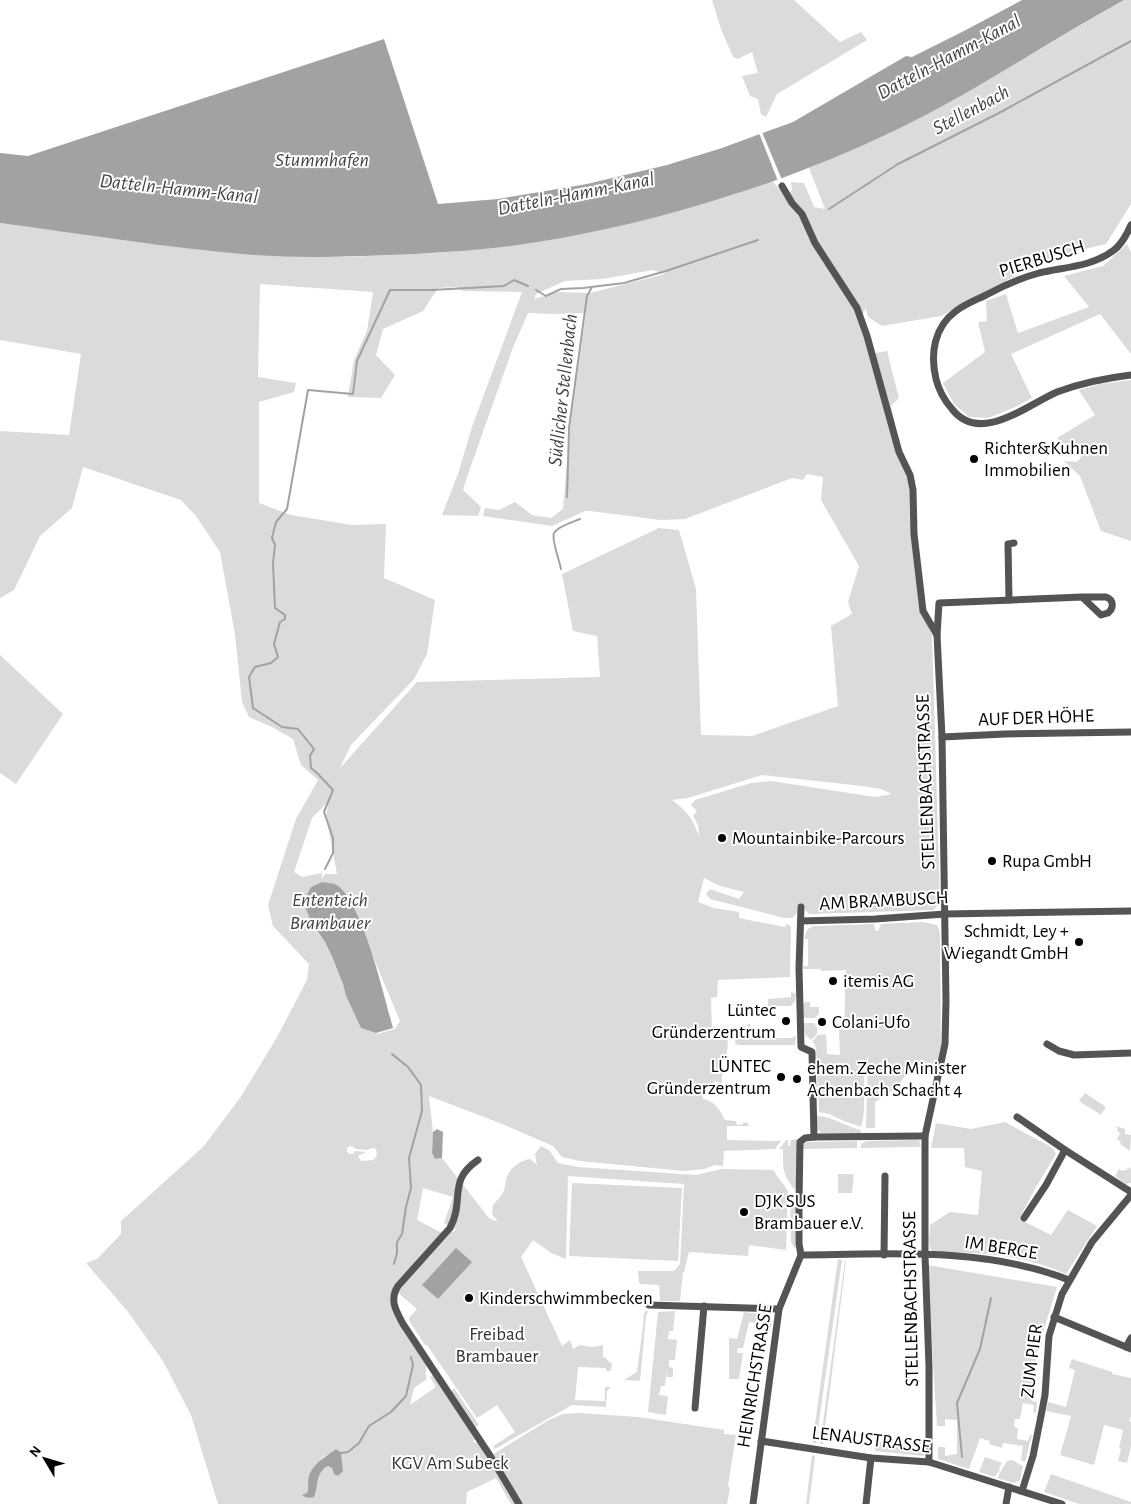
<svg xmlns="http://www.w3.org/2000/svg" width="1131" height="1504" font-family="'Alegreya Sans',sans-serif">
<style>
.green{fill:#dbdbdb;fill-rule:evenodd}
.water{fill:#a2a2a2}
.pier{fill:#fff}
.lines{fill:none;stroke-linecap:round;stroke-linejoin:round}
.stream{stroke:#a2a2a2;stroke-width:2}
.minor{stroke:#545454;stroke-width:7}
.poi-dot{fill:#000;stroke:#fff;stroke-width:2}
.labels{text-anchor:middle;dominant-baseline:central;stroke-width:4;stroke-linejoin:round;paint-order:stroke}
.street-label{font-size:19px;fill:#000;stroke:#fff}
.poi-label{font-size:19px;fill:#000;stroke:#fff;text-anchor:start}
.park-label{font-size:19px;fill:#323232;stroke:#fff}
.water-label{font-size:20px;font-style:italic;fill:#434343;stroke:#fff}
</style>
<rect width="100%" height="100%" fill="#fff"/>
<!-- green -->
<g class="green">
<path d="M712,0H794L840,42L861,32L867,40L777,94L766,117L761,114L758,99L750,96L742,76L758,73L752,52L738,59L733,57L721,29Z"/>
<path d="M1124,0H1131V204L1106,244L1068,253L1024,271L941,316L882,326L868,317L866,308L862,316L870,354L887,351L899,398L891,406L910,493L919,605L932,635L940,901L934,910L809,914L806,911L804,906H797V913L792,918H784L710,899L706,894L710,889L739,899L744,892L720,886L704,878L698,902L714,908L739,912V918L785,927L786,924L791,926L790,977L718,980L717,997L711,998L712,1037L728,1038L727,1053L722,1063V1083L714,1081V1089H702L703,1099C715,1101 720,1110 725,1120L736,1121L737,1125L743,1124V1122L748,1123L749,1126H727V1140L781,1141L775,1149L724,1151L723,1166L715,1165L704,1169L684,1171L580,1161L562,1157L553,1146L500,1123L429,1096L433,1132L432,1152L435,1159L442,1158L489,1218L498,1222L492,1214L493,1205C495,1202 499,1199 501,1196C505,1191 505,1185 506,1180C509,1168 519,1161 530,1159L535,1163L537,1166L535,1154L541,1146L549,1150L558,1163L578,1167L696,1175L722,1169L773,1170L788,1191L786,1250L749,1245L748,1256L689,1252L684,1272H683L680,1301H660L659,1285L640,1284L639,1282L638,1271H674L680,1264L684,1184L568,1176L566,1259L551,1253L533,1240L521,1257L562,1346L570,1340L573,1349L580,1345L592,1347L603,1345V1356L612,1364L611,1371H606V1368L578,1367L575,1400L605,1401V1387H611L607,1391L606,1407L572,1405L495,1449L493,1446L515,1432L497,1405L477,1418L427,1345H425L410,1322L409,1318L417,1309L397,1292L451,1232H453L456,1229L444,1223L453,1197L423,1188L417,1220L442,1233L394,1288C381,1306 407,1335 417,1351C420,1354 425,1360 426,1364C427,1370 424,1373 427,1379L414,1388L410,1405L436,1387L430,1377L433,1375L476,1439L473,1441L475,1443L478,1442L517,1504H511L496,1478L467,1492L466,1504H218L191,1415L163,1361L129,1313L86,1263L97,1259L121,1234V1221L204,1146L240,1098L276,1039L307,980L309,964L273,926L268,905L296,819L318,780L301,765L293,739L274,728L249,717L242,702L235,634L220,552L196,516L181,500L83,467L72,508L40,536L14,590L0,598V431L69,435L81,354L0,340V223L177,246L346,257L438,253L488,248L586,233L683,210L736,194L772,180L782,193H790L792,190L791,182L804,183L814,207L825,209L809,168L898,129L965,93ZM653,270L665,274L590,293L559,292L534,299L536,294L565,281L602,279ZM260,284L373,292L367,331L354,360L348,397L381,398L395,375L376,355L383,329L423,311L438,288L456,287L463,291L522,292L472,427L458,474L442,515L478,516L481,507L463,490L467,477L512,350L528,313L553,314L586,313L570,428L563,509L551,518L532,515L515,502L499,510L485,508L483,516L552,526L585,511H590L661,520L685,519L792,478L803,480L807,474L823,477L821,500L859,566L848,602L852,614L831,626L838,706L752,736L701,735L696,589L679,530L659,528L562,574L573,631L597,636L600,677L417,682L340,768L351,745L414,679L427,654L435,600L384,578L386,524L352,525L291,515L259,503V402L294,392L296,383L258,377ZM762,775L862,786L881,789L892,794L875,797L771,781L751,783L695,800L691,805L697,811L693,816L698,825L699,836C692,818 688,812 672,800L688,798ZM329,801L326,816L337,874H325L322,879V873L302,877L294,872L312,818ZM336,884L348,897L400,1021L395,1029L377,1034L376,1033L361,1028L346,996L343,984L325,942L311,921ZM350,1146L354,1147L355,1149L368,1150L372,1148L376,1149L377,1156L373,1160L361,1161L358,1156L366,1152L355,1151L353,1154H350L347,1152V1148ZM341,1453L342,1462L332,1468L328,1466L320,1472L314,1497L302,1495L307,1493L309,1488L308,1479L323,1457L329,1454Z"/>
<path d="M1127,244L1131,252V354L1100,314L1011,354L1032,398L1013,408L988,418L969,417L954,404L943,383L985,352L978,322L987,321L986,301L1006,294L1018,333L1089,307L1064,276L1103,266Z"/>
<path d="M1131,380V541L1101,531L1080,476L1064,461L1077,462L1083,455L1066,447L1057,438L1095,415L1079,390L1101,384Z"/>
<path d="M0,655L63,714L16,784L0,773Z"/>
<path d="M923,922L937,925L940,933L941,1046L934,1073L908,1072L896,1088L875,1102V1128H866L868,1056C860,1077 868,1107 861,1127L844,1121L829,1114L819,1112L816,1049L815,1044L812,1042L818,1035L826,1034L827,1054L840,1055L839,1030L844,1029L846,970L821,971V969H803V966H808V939H805C805,932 807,929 813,926L874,924L875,930L878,931L881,924Z"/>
<path d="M791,992L796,994L795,1001L791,1006H768V999L791,997Z"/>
<path d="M806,1002H810V1007H819V1014L815,1018H803V1004Z"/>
<path d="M803,1023H814L817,1028V1034L811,1040L805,1034Z"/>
<path d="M748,1024H750V1038H791L796,1036L795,1045H738L734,1042L737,1039L747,1038Z"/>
<path d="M1085,1093L1106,1107L1101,1115L1079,1101Z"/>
<path d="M817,1116C833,1116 846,1127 861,1130V1134L821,1133L817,1129Z"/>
<path d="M1005,1122L1053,1148L1056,1154L1036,1187L1019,1219L1051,1235L1068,1210L1097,1226L1066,1274C1027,1256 979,1251 936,1253L931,1250L929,1243L930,1225L950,1212L978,1215L982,1171L965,1167L964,1148H931L936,1123L971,1129Z"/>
<path d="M1115,1126L1125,1129V1134L1131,1135L1130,1151L1120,1144L1121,1142L1117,1139L1120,1133L1117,1131L1118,1129Z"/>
<path d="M798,1139L796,1183L798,1186L794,1189C782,1172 783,1169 783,1149H779L786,1140H788V1146H790L791,1140Z"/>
<path d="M919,1140L921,1146L917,1147L860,1148L862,1143H864L865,1141Z"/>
<path d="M857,1141V1148L803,1149V1145L807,1142Z"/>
<path d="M1128,1167L1131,1169V1183L1125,1184L1115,1176L1119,1169L1122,1171L1124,1170L1126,1171Z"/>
<path d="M838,1174H854L852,1193H838Z"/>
<path d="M572,1183L682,1188L678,1261L569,1256Z"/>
<path d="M790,1193L796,1195L795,1249L791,1242Z"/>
<path d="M838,1259L842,1260L816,1443H813V1438Z"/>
<path d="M845,1261H846L823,1444H820Z"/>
<path d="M927,1265L1057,1287L1037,1352L1032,1401L1037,1402L1036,1413L1033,1412L1034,1405L1023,1403L1020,1419H1015L1014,1426L1018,1429L1017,1439L1028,1441L1030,1435H1032L1025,1462L1021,1460L1023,1446L1003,1443L1002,1448L989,1444L990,1441L980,1438L969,1469L938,1459V1447H945V1456L957,1454V1420L945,1419V1426H937Z"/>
<path d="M645,1311H648L646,1316L640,1381L624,1380L637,1372L644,1318H643Z"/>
<path d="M675,1311L673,1331H669L668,1339L677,1340L675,1360H669V1367L673,1368V1377H667V1368L665,1386H661L659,1395L668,1396L666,1415L648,1412L658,1312Z"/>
<path d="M744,1312L768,1315C773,1319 771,1326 770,1332L762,1330L763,1324L749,1322L743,1348H738L737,1353H743L739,1379H729V1338L737,1339Z"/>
<path d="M1072,1359L1112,1372V1374L1131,1378V1416L1129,1421L1131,1422V1446L1127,1463L1118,1461L1121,1449L1119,1448L1123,1430L1104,1425L1094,1465L1060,1455L1071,1416L1046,1411L1048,1402L1066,1407L1075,1370L1069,1368Z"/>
<path d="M454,1388L479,1425L474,1428L451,1392Z"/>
<path d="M579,1413L638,1417L724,1430V1434L736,1435L728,1486L730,1488L727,1504H523L492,1455L547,1421L563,1414Z"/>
<path d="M876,1442H925L924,1456L875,1451Z"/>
<path d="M812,1455L815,1456L809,1504H806Z"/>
<path d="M985,1457L1002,1463L999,1468L1000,1469L995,1477L979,1472Z"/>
<path d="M1012,1460L1023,1466L1020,1480L1014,1483L997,1478L1007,1461Z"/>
<path d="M1051,1474L1131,1502V1504H1079L1044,1492Z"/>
</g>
<!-- water -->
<g class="water">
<path d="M1022,0H1124C1048,42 976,91 898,129C811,171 718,203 624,225C595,231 566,238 537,242C488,250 439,253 389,255C344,257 298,258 253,255C168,248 84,234 0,223V153L28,156L384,39L438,204L498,199L587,184L667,165L722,148L793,122L906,56L912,57L964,31Z"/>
<path d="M322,882C326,883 333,883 337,885C363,904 384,996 393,1028L376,1033L361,1028L346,996L343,984L332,957L325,942L311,921L303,902L311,887Z"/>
<path d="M437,1129L443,1132L442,1158L435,1159L432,1153L433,1132Z"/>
<path d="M456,1248L472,1262L438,1299L422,1285Z"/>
<path d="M336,1449L341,1453L343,1471L338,1476L334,1474L332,1468L328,1466C315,1473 319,1485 314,1497C310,1498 305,1498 302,1495L307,1493C309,1488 308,1485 308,1481C310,1465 325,1457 336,1449Z"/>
</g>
<!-- pier -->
<path class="pier" d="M762,132L782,180L778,181L759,133Z"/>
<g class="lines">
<!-- stream -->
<g class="stream">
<path d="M829,209L898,164L999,113L1131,41"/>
<path d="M536,290L546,296L561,289L583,288L624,283L666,271L758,240"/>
<path d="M567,497L569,428L587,296L592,287"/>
<path d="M561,569C560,562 551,539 554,533C558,526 573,522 580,519"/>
<path d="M325,869L333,853V838L324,812L333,790L317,773L311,768L310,756L314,749L298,729L282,727L253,708L249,677L255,667L271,663L278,657L274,644L280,622L285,619V615L275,608L273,563L275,545L272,538L276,522L287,509L308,390L353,394L357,361L390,290H432L504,286L514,280L528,286"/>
<path d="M392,1054L408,1067L421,1085L422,1111L409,1158L411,1188L406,1207L402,1234L397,1242V1253L394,1264"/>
<path d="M341,1453L348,1452L359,1443L369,1426L391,1412L406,1396L413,1365L411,1357"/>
<path d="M962,1457L957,1403L980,1349L991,1298"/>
</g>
<!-- minor -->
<g class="minor">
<path d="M782,186L792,203L802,214L815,243L857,308L867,336L899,452L910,475L913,490L914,534L923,611L937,635"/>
<path d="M1131,225C1127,234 1122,244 1114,250C1092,267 1064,267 1039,273C1021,278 1002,286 986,295C976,300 965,304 956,311C934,327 930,354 936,379C939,391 944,400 952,409C980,445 1027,405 1057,392C1081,383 1106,378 1131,375"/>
<path d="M1009,600L1008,544L1014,543"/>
<path d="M942,737L1005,734L1131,732"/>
<path d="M801,907L799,968L801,1047L812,1052L814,1137"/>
<path d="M801,921L875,919L945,914L1131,911"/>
<path d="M1047,1044L1059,1051L1074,1055L1131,1053"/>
<path d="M1017,1117L1065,1150L1131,1192"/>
<path d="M478,1160C447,1181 465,1200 450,1228L398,1286C389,1300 396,1311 403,1324L489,1454L519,1504"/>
<path d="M1024,1218L1046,1185L1065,1150"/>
<path d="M801,1255C889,1254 986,1247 1069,1280"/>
<path d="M884,1255L885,1176"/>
<path d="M649,1305L779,1309"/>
<path d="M1054,1317L1131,1349"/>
<path d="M1126,1347L1131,1338"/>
<path d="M695,1408L704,1306"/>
<path d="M761,1441L871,1458L929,1462L1062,1504"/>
<path d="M929,1462V1367L925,1255V1136L945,1044L946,1001L942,737L937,635L939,603L1082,597L1101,615L1108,613C1114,608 1114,600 1106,597H1082"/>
<path d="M1022,1491L1033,1456L1041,1416L1045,1395L1049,1336L1062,1294L1092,1242L1131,1195"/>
<path d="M753,1504L779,1309L801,1255L799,1244V1202L800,1142L805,1138L814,1137L925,1136"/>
<path d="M866,1504L871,1458"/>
<path d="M1006,1504L1009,1487"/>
</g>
</g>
<!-- markers -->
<g class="poi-dot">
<circle cx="974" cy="459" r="5"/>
<circle cx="722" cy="838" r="5"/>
<circle cx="992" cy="861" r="5"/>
<circle cx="1079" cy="942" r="5"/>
<circle cx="833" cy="981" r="5"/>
<circle cx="786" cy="1021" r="5"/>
<circle cx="822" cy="1022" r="5"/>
<circle cx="781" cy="1077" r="5"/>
<circle cx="797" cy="1079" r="5"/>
<circle cx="744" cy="1212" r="5"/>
<circle cx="469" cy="1298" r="5"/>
</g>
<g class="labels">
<!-- street labels -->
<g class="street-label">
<text transform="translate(1042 259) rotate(-17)">PIERBUSCH</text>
<text transform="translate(1036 718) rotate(-2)">AUF DER HÖHE</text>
<text transform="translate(926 782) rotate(-92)">STELLENBACHSTRASSE</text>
<text transform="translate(884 901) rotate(-3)">AM BRAMBUSCH</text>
<text transform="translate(1001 1248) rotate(9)">IM BERGE</text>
<text transform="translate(911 1299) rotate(-91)">STELLENBACHSTRASSE</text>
<text transform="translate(1032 1361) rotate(-83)">ZUM PIER</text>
<text transform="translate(755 1376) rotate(-81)">HEINRICHSTRASSE</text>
<text transform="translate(871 1440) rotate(7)">LENAUSTRASSE</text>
</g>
<!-- poi labels -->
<g class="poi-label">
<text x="984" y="448">Richter&amp;Kuhnen<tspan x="984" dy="22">Immobilien</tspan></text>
<text x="732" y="838">Mountainbike-Parcours</text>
<text x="1002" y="861">Rupa GmbH</text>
<text x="1069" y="931" text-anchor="end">Schmidt, Ley +<tspan x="1069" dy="22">Wiegandt GmbH</tspan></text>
<text x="843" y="981">itemis AG</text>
<text x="776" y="1010" text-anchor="end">Lüntec<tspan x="776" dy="22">Gründerzentrum</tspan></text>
<text x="832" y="1022">Colani-Ufo</text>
<text x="771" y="1066" text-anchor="end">LÜNTEC<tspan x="771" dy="22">Gründerzentrum</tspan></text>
<text x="807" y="1068">ehem. Zeche Minister<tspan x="807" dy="22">Achenbach Schacht 4</tspan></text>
<text x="754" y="1201">DJK SUS<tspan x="754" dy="22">Brambauer e.V.</tspan></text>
<text x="479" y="1298">Kinderschwimmbecken</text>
</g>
<!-- park labels -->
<g class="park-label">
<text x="497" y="1334">Freibad<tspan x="497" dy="22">Brambauer</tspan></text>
<text x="450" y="1463">KGV Am Subeck</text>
</g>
<!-- water labels -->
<g class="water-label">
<text transform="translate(949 57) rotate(-28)">Datteln-Hamm-Kanal</text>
<text transform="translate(971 110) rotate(-28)">Stellenbach</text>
<text x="322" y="160">Stummhafen</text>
<text transform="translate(179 189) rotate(6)">Datteln-Hamm-Kanal</text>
<text transform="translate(576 194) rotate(-11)">Datteln-Hamm-Kanal</text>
<text transform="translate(563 390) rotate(-84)">Südlicher Stellenbach</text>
<text x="330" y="900">Ententeich<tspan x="330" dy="23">Brambauer</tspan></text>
</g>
</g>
<!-- north arrow -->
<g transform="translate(45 1459) rotate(308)" stroke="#ffffff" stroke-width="4" paint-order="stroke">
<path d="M0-4L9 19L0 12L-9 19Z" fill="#000000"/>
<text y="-8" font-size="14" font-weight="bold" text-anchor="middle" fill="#000000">N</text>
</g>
</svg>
